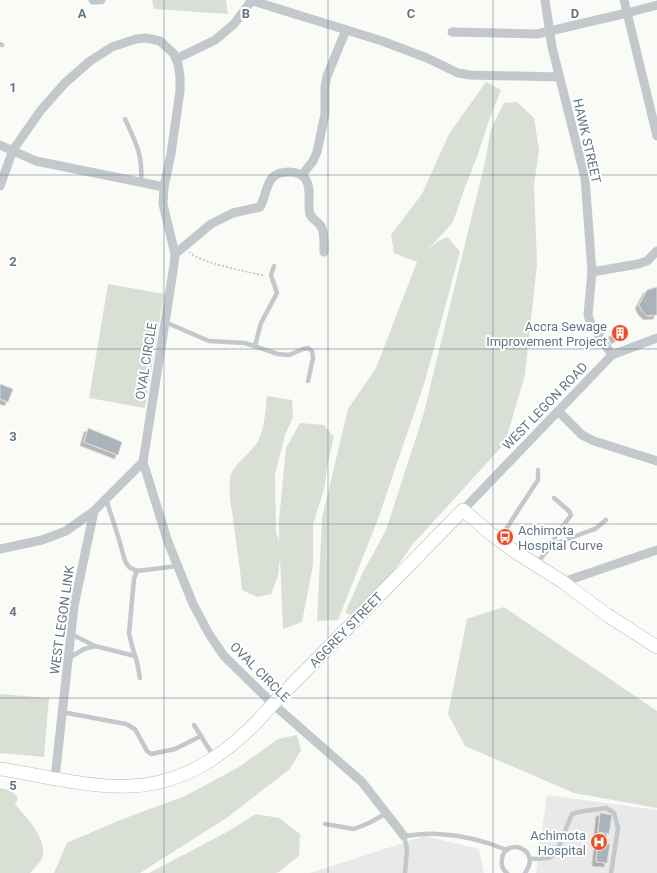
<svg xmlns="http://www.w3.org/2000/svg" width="657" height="873" font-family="Roboto,sans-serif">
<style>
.built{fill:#e8e9e8}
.green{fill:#dadfd6}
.building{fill:#a9b3b9;stroke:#dcdcd9;filter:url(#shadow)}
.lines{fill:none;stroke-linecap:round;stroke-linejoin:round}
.secondary-casing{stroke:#b5bcc1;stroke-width:14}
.path{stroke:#bbbfc2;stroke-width:1.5;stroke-dasharray:2 2;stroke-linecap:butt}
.lane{stroke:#c3c8cc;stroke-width:4.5}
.street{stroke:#c3c8cc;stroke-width:9}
.secondary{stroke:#fff;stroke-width:13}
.grid{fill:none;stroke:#637684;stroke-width:1;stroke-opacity:0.55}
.labels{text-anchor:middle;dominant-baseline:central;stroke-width:4;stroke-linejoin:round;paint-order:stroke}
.street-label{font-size:13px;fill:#637684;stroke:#fff}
.poi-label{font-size:13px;fill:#637684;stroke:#fff;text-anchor:end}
.grid-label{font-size:13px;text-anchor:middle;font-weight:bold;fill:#637684;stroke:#fff;stroke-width:4;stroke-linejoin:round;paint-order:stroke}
</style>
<defs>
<filter id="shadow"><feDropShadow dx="-3.5" dy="3.5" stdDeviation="0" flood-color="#0004"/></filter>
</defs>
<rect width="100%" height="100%" fill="#fafaf7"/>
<!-- built -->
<g class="built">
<path d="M547,795L657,810V873H536Z"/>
<path d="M425,836L479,849L484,873H310Z"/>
</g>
<!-- green -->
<g class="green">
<path d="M152,0H226L228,14L154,9Z"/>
<path d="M486,82L501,90L488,123L477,157L465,187L453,222L427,251L438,241L448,237L460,252L425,381L378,519L338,620L317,621L322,518L348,409L376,368L417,262L394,253L391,235L422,194L449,134Z"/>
<path d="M517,102L534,118L539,150L534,185L537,264L525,375L505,443L413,544L385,583L356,616L345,613L362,574L386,530L423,416L485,162L491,129L504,103Z"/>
<path d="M108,284L164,294L145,408L89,398Z"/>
<path d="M267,396L292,400L293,417L285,435L275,474L276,531L279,542V520L286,448L300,423L324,425L334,437L328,461L324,490L313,524V565L302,622L283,629L280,559L278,576L271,594L257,597L242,590C240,564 235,538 232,511C230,501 229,488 230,477C232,466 253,451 258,441C265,428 265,411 267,396Z"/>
<path d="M504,607L657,711V808L574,793L465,746L448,714L467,619Z"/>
<path d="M0,694L49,698L44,757L0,753Z"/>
<path d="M297,735L301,750L290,769L228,817L140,873H54L67,843L120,820L185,796L239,767L278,739Z"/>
<path d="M0,788C7,789 16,792 18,799L15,804C25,816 49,840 42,858C39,864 34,868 30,873H0Z"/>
<path d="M256,814L279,818L300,834L299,856L279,872L275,873H149L225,833Z"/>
</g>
<!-- building -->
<g class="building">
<path d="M657,287V315L647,316L642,311L639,305L647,290Z"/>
<path d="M624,326L628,332L615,340L612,334Z"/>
<path d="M0,384L13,389L8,402L0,399Z"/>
<path d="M88,428L122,442L118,455L84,442Z"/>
<path d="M600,813L612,815L609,834L598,832Z"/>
<path d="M598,843L610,844L607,863L596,862Z"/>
</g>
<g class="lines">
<!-- secondary casing -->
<g class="secondary-casing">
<path id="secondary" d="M0,769C42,775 88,788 130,786C190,784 236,747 273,704L463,510L491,534L514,551L563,582L607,615L657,647"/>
</g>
<!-- path -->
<path class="path" d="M189,252C203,264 246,271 265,276"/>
<!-- lane -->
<g class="lane">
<path d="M0,44L2,45"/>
<path d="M125,119C136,143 143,155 141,182"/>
<path d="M165,322L209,341L245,343L278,354L289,355L303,349L308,348L312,351L313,358L308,381"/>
<path d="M255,346L261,323L277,293L271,275L274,266"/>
<path d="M106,499L118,536L125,561L129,567L137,571"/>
<path d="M500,539L517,512L538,480V470"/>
<path d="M552,545L555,537L571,515L569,511L554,498"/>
<path d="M536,564L552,545L589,531L595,529L606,520"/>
<path d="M71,634L95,646L135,656"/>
<path d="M69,658L84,649L95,646"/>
<path d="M140,678L137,662L132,646L129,633L134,579L137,571L177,566"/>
<path d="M62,712L126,724L135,729L147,751L151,754L175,749L201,736"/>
<path d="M194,725L214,757"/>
<path d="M325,824L354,829L369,823L387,813"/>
<path d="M530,859L549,858L556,853L572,814L578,812L606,808L614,813L618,828L611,873"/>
<path d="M405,873L407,849L404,836C415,835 427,833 438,834C461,835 485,841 507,850"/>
<path d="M507,873C503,870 501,865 502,859C504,837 543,848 525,873"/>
</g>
<!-- street -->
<g class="street">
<path d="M93,0H101"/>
<path d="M250,0L382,41L427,58L458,73L470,75L559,77"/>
<path d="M545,0L552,47L585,178L592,272L588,315L590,322L612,355"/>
<path d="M624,0L657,136"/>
<path d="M452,32L537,34L627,13L657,5"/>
<path d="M176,59L215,40L234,24L252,0"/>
<path d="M0,145L36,161L164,187"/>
<path d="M302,175L313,161L317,152L325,114V87L327,76L346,30"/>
<path d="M0,186L13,150L41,110L65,83L90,61L112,47L136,39L146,38L160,41L174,54L178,64L180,76V91L171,154L164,187L163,204L175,254L174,265L143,462L168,542L193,604L209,634L224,656L273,704L362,782L404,836"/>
<path d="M175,254L211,224L233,213L260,207C269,191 264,171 291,172C296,172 304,175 306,180C312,190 307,203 310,214C312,219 317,221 320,225C325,231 324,245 324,252"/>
<path d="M592,272L638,264L647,261L657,251"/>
<path d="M559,412L582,435L594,441L657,461"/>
<path d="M463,510L612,355L657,338"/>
<path d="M0,549L42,540L66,531L94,511"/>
<path d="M563,582L657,550"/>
<path d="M55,778L74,606L94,511L143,462"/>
</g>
<!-- secondary -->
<use href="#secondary" class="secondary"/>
</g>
<!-- grid -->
<path class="grid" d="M164,0V873M328,0V873M493,0V873M0,175H657M0,349H657M0,524H657M0,698H657"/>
<!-- icons -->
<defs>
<g id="building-disc" transform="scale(0.9)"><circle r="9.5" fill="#eb4e26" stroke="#fff"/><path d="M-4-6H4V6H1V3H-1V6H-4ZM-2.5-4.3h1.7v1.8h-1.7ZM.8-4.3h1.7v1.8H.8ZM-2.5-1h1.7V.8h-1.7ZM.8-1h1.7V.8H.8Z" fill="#fff"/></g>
<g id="bus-disc" transform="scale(0.9)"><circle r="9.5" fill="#eb4e26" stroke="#fff"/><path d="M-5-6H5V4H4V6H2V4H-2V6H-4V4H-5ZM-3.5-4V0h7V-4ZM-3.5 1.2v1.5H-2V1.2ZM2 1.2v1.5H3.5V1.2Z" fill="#fff"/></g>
<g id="hospital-disc" transform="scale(0.9)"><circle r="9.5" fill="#eb4e26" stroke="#fff"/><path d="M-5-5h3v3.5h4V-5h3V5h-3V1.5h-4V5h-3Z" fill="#fff"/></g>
</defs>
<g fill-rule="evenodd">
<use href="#building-disc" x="620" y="333"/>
<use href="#bus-disc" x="505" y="537"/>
<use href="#hospital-disc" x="599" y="842"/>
</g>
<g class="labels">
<!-- street labels -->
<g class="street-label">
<text transform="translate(587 141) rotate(77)">HAWK STREET</text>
<text transform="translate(146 361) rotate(-81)">OVAL CIRCLE</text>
<text transform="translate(545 406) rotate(-46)">WEST LEGON ROAD</text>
<text transform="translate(62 620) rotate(-82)">WEST LEGON LINK</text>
<text transform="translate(346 630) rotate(-46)">AGGREY STREET</text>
<text transform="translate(260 672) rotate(45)">OVAL CIRCLE</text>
</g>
<!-- poi labels -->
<g class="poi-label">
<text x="607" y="326">Accra Sewage<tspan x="607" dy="15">Improvement Project</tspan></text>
<text x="518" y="530" text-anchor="start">Achimota<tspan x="518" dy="15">Hospital Curve</tspan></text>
<text x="586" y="835">Achimota<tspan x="586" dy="15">Hospital</tspan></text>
</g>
</g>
<g class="grid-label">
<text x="82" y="18">A</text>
<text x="246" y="18">B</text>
<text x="411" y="18">C</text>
<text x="575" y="18">D</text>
<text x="13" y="92">1</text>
<text x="13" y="266">2</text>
<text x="13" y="441">3</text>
<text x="13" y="616">4</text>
<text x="13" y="790">5</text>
</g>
</svg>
